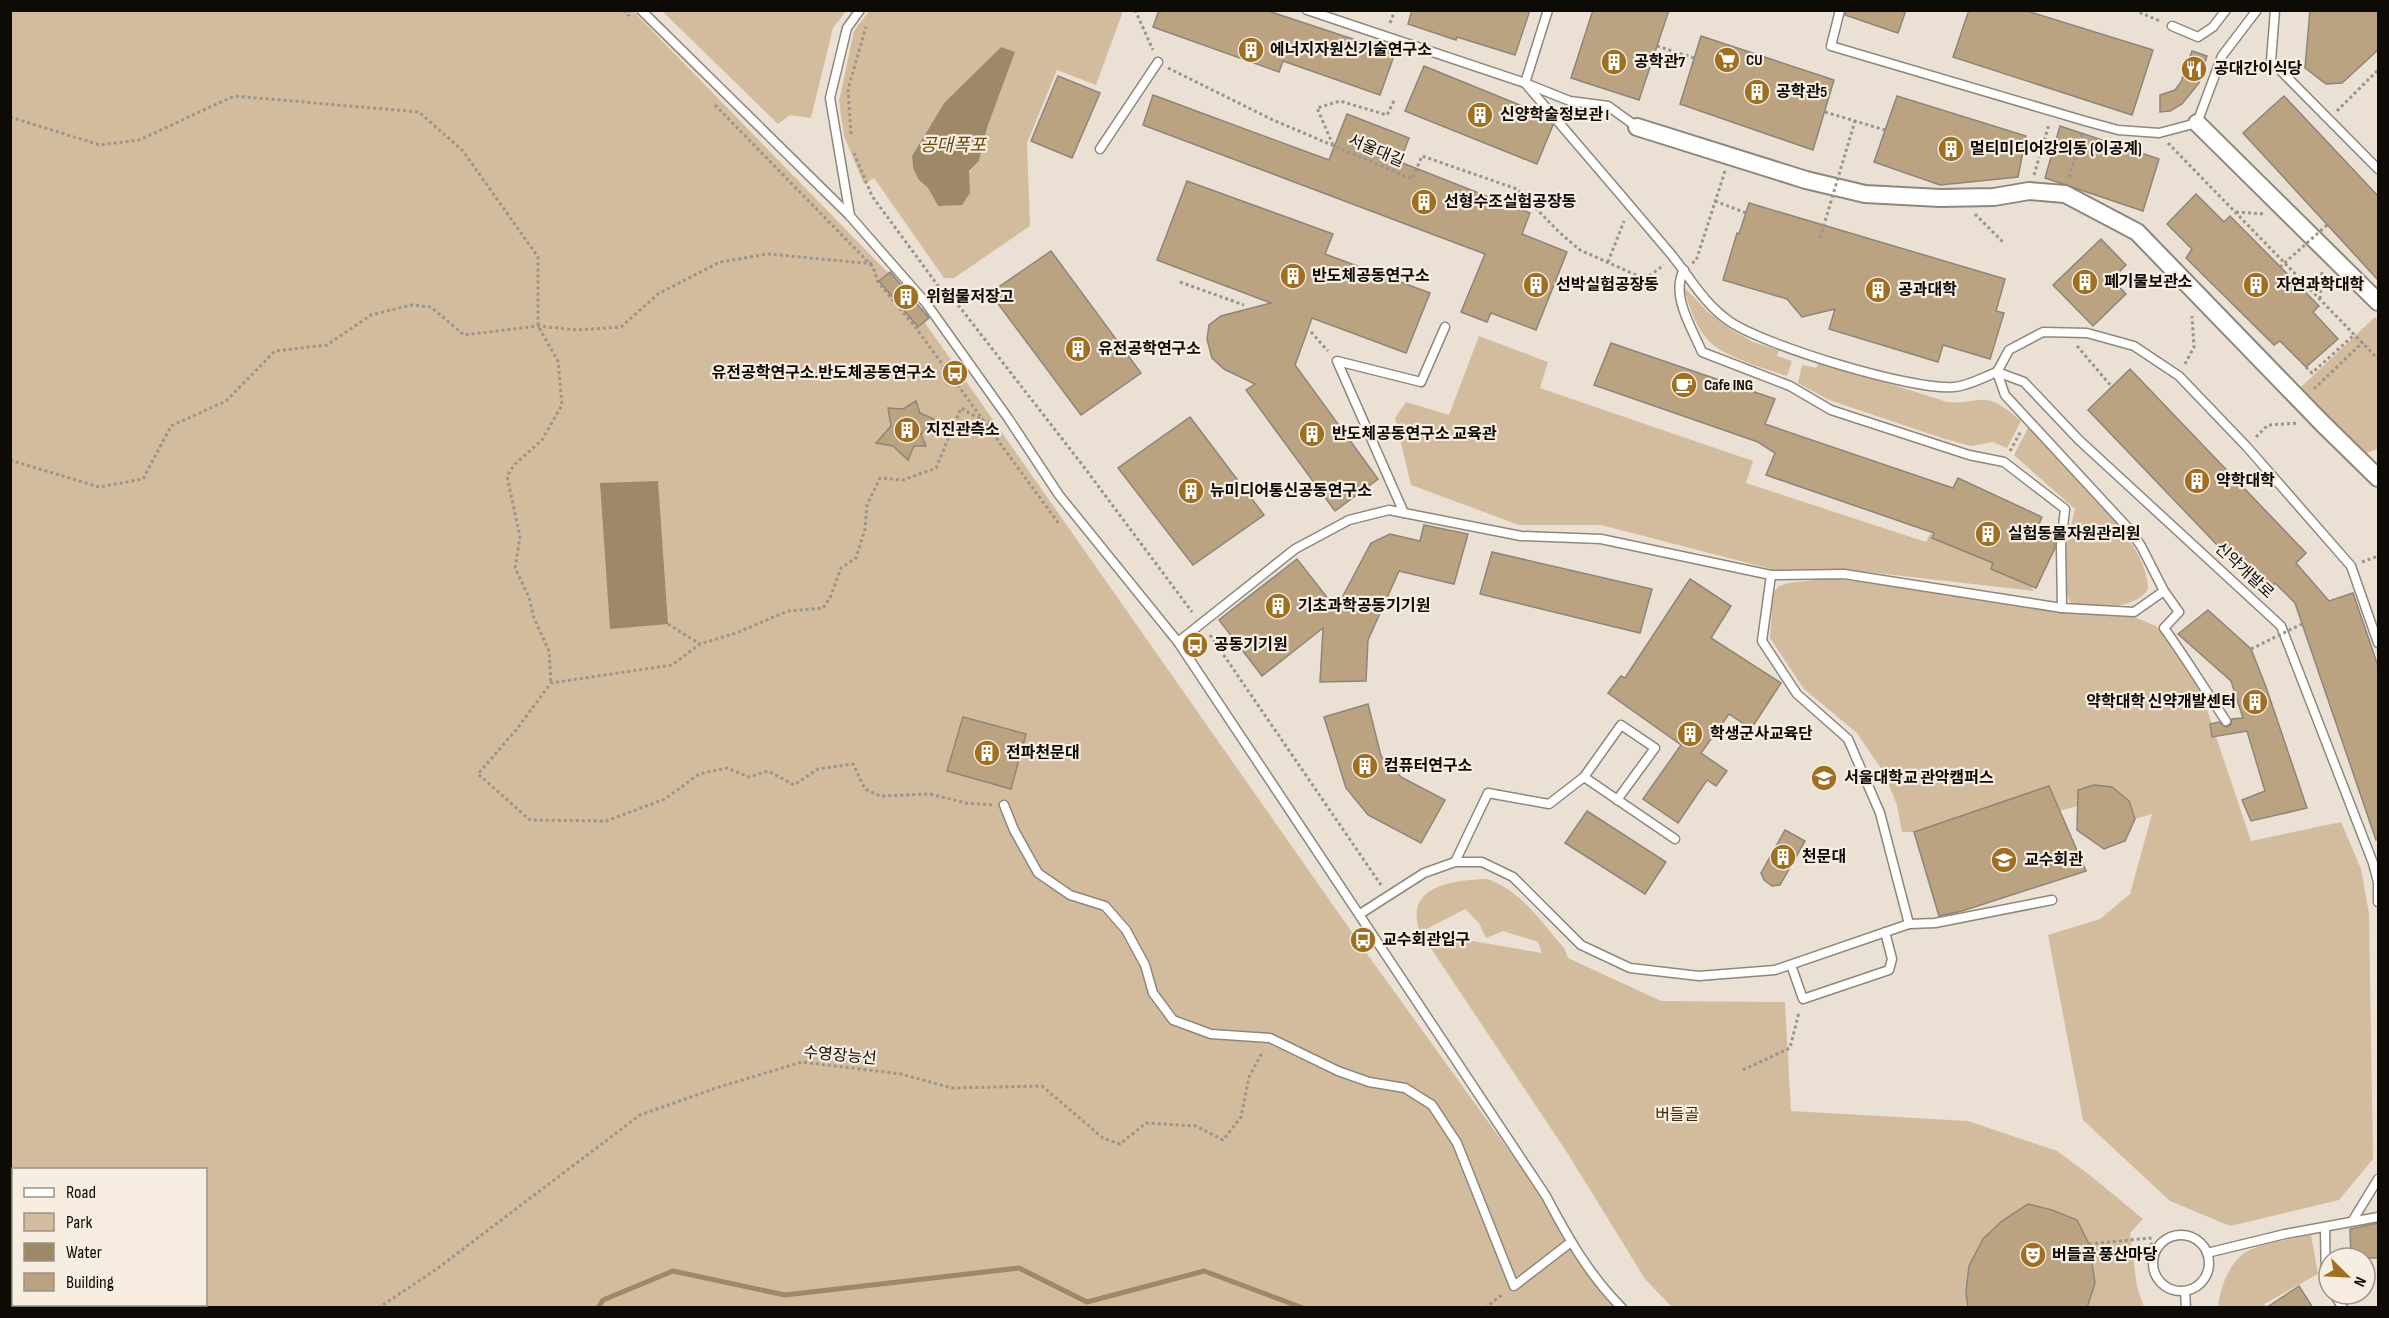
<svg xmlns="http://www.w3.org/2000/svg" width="2389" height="1318" font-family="'Sofia Sans Condensed','Noto Sans KR',sans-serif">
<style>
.green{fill:#d3bc9e;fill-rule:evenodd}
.water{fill:#9f8868}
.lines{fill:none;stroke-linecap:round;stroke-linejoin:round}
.stream{stroke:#9f8868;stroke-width:5}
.building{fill:#bba382;stroke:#8d857a;stroke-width:1.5}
.lane-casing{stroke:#8f877b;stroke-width:11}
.street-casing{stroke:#8f877b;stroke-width:20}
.path{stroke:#9b948b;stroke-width:3;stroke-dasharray:3 3;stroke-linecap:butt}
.lane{stroke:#fff;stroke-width:8}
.street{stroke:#fff;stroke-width:16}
.path-bridge{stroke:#9b948b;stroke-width:3;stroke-dasharray:3 3;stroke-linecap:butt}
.labels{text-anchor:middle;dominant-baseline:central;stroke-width:4.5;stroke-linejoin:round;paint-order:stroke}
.poi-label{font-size:16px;font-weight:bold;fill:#0e0b07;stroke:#f7ede1;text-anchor:start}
.street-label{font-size:16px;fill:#0e0b07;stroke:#f7ede1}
.park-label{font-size:16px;fill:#432900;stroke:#f7ede1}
.water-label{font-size:18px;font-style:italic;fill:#6b490f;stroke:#f7ede1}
</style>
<rect width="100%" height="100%" fill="#eae0d4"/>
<!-- green -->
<g class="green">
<path d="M10,11H633L895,280L1370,958L1572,1238L1566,1243L1591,1280L1615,1307H11ZM14,1170H206V1304H14Z"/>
<path d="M662,11H846L833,28L811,118L790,115L778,124Z"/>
<path d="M869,11H1123L1096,85L1057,70L1027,143L1030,226L954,278H944L874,178L864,184L844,136L839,101L854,31ZM1001,47L1014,53L987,128L979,161L938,206L928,188L918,179L913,168L912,156L944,103Z"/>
<path d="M1683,286L1708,312L1730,329L1753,342L1779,350L1777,356L1792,361L1787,376C1764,368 1722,357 1706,338C1694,324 1689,304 1683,286Z"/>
<path d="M2375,317L2378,320V449L2366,453L2299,389Z"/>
<path d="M1479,336L1548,362L1540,388L1753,461L1746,483L1926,542L1930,534L2017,565L2034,591L1842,569L1775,570L1601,525H1519L1411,485L1395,418L1406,402L1449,415Z"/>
<path d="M1819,361L1947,402C1962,404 1977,399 1987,400C1999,402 2012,413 2021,421L2007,448L1993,442L1971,446L1945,439L1829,400L1798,383L1802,365L1816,368Z"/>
<path d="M2028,428C2042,438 2054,455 2066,468C2093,497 2148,547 2148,589C2134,611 2097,606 2074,607C2054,585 2069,535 2075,509L2014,455Z"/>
<path d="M1831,578L2035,607L2134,617L2156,626L2196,677L2251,841L2341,822L2361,869L2369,914L2373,1159L2339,1200L2230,1226L2170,1201L2083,1120L2048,935L2100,919L2130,894L2152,814L2135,819L2112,787L2094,785L2078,790L2077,806L2059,811L2048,787L1914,832H1902L1897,805L1884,773L1857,733L1804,689L1770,638L1773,593L1779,586L1789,583Z"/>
<path d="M1487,879C1522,891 1540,921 1564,948L1568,958L1661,1001L1785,1002L1791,1111L1968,1121L2057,1151L2091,1176L2143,1219L2130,1233L2137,1287L2144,1307H1672L1645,1279L1568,1154L1420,932C1403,885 1455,880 1487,879ZM1465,909L1479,923L1486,938L1503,931L1538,942L1542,953L1421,932Z"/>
<path d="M2311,1235L2318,1274L2264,1304L2266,1307H2218C2220,1289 2228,1266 2243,1254C2256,1243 2294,1239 2311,1235Z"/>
</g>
<!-- water -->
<g class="water">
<path d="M1001,47L1015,52L987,128L979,161L969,171L970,193L962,205L938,206L928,188L918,179L913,168L912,156L944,103Z"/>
<path d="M658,481L668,624L610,629L600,483Z"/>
</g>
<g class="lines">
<!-- stream -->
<path class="stream" d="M598,1308L603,1300L673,1271L785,1295L1019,1268L1087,1302L1204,1271L1303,1308"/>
</g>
<!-- building -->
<g class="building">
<path d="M1159,10H1265L1395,53L1380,95L1283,61L1279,72L1153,27Z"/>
<path d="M1412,10H1530L1515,55L1457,37L1456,40L1408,24Z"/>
<path d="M1593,10H1669L1639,100L1571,78Z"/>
<path d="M1846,10H1906L1898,33L1845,15Z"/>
<path d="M1969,10H2024L2153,50L2132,115L1953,57Z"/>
<path d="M2310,10H2379V49L2342,83L2326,84L2305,68Z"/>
<path d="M1701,36L1834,80L1813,150L1680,104Z"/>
<path d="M2192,51L2207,56L2199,83L2182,104L2170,111L2160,112V95L2175,90L2181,82Z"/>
<path d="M1424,66L1544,115L1553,125L1537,164L1405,111Z"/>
<path d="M1058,76L1100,93L1072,158L1031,141Z"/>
<path d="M1153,95L1329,160L1347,114L1409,138L1400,162L1530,213L1522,234L1567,252L1536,330L1491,313L1487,322L1461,312L1485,254L1143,125Z"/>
<path d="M1897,96L2026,136L2018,177L1940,185L1874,162Z"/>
<path d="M2284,96L2379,197V281L2243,133Z"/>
<path d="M2060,126L2159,159L2143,211L2045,178Z"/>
<path d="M1187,181L1333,234L1325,254L1430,293L1406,353L1312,318L1295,365L1378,479L1335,511L1246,390L1255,384L1224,369L1212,358L1207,339L1209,325L1221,316L1271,303L1157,260Z"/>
<path d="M2196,194L2224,222L2230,216L2319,306L2313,312L2338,339L2306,367L2280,341L2274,345L2186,258L2192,249L2167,224Z"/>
<path d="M1749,203L2005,279L1996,311L2004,313L1990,359L1943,345L1938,362L1829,329L1835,309L1802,317L1787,299L1723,280L1737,233L1739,234Z"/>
<path d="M2101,239L2126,265L2112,279L2126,294L2093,326L2053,285Z"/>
<path d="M1051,251L1141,373L1081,415L990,293Z"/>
<path d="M890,272L929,318L918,327L879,281Z"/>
<path d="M1611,343L1775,399L1765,424L1953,488L1958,478L2042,517L2036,531L2055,540V548L2036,588L1991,569L1993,563L1932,538L1934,533L1766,475L1775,453L1758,442L1594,385Z"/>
<path d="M2130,369L2306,553L2296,563L2329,601L2353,593L2379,669V840H2376L2295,603L2275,583L2264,594L2088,410Z"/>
<path d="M916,401L920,413L936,420L921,434L926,446H914L908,460L893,446L876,443L891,426L888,408L903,409Z"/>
<path d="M1190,417L1264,515L1193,565L1118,468Z"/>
<path d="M1424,525L1468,534L1454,584L1399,571L1368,640L1366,681L1320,682L1323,628L1262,676L1219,620L1297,559L1336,609L1371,543L1390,534L1420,541Z"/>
<path d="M1492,552L1652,589L1640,633L1480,594Z"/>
<path d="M1690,579L1731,606L1711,638L1781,683L1751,729L1729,714L1701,753L1727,771L1716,786L1707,780L1678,823L1643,799L1681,745L1608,693L1621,676L1625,678Z"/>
<path d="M2208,610L2251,649L2266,687L2307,808L2251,821L2242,800L2265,791L2247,731L2212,737L2210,724L2219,722L2227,727L2231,724L2232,719L2243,718L2231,681L2178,634Z"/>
<path d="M1368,704L1381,756L1401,777L1445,800L1421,843L1368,815L1346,788L1324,717Z"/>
<path d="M963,717L1026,734L1011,789L947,771Z"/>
<path d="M2094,785L2112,787L2129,801L2135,819L2125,841L2104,849L2077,830L2078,790Z"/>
<path d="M2049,786L2086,871L1962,911L1939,916L1914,832Z"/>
<path d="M1587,811L1666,862L1645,894L1565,843Z"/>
<path d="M1785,830L1805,841L1780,885L1772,886L1764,880L1761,873Z"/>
<path d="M2028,1204L2052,1210L2077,1220L2089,1244L2095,1283L2087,1308H1968L1966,1292L1969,1266L1983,1239L2002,1221Z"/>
<path d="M2379,1223V1258H2351L2350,1229Z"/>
<path d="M2299,1286L2313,1308H2266Z"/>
</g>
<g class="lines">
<!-- lane casing -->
<g class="lane-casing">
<g id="lane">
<path d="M641,10L850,216L926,303L1008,418L1059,495L1178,642L1546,1196C1567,1236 1589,1275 1622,1308"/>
<path d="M1307,10L1525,83L1570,101L1608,106L1637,127"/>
<path d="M1548,10L1525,83C1574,140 1622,196 1670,253C1689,276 1704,304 1729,321C1763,345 1913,391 1954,387C1968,386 1984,377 1997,372L2009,350L2043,332L2087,333L2134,346L2179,376L2247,447L2351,566L2378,643"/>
<path d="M1840,10L1831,46L2085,121L2118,130L2159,133L2197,123L2222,56L2257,10"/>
<path d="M2275,10L2271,61L2378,169"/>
<path d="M2172,26L2198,37L2213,27L2226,10"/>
<path d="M1100,149L1158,62"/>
<path d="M850,216L830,98L847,28L860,10"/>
<path d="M1684,270C1670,295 1692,328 1702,352L1790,386L1831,410L1969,455L2004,462L2065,509L2061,545L2062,608"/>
<path d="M1997,372L2024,382L2079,440L2281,626L2373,863L2378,882V902"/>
<path d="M1404,513L1337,361L1421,382L1445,327"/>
<path d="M2164,591L2179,612L2164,628C2186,658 2205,690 2226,721"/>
<path d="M1178,642L1295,549L1349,520L1389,510L1521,536L1601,539L1771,575L1844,574L2062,608L2134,612L2164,591L2141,546L2129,529L2005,395L1997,372"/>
<path d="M1584,777L1675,839"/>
<path d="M1004,805L1014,830L1038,873L1070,895L1105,906L1126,930L1145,965L1153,993L1173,1020L1211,1034L1270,1038L1338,1071L1369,1082L1405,1088L1432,1105L1457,1143L1514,1286L1571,1242"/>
<path d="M1455,862L1488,793L1549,804L1584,777L1621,725L1655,748L1617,800"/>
<path d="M1360,914L1424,873L1455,862H1482L1513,877L1581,945L1630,968L1699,976L1775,970L1909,924L1880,813L1848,739L1797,694L1762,641L1771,575"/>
<path d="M1909,924L1935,923L2052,900"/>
<path d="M1791,965L1803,999L1889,970L1892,959L1885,932"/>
<path d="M2353,1220L2378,1179"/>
<path d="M2325,1228L2326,1283L2329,1287"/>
<circle cx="2181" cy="1263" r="28"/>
<path d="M2207,1253L2285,1234L2378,1217"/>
<path d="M2185,1291L2186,1308"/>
<path d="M2334,1294L2343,1308"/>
</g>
</g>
<!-- street casing -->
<g class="street-casing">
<g id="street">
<path d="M2197,123L2378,302"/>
<path d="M1637,127L1806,180L1865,194L1940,198L1994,197L2029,191L2065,194L2137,232L2321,422L2378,478"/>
</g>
</g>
<!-- path -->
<g class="path">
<path d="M624,10L629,16"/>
<path d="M1135,10L1153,50"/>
<path d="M2134,10L2160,21"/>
<path d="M1390,23L1395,10"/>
<path d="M1657,46L1694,58"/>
<path d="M2378,49V50"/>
<path d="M1168,68L1273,120L1412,179L1422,156L1517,189L1560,233L1580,250L1645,279L1664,265"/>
<path d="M715,105L873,267L878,282L916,328L1059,524"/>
<path d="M2337,111L2378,70"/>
<path d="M1825,112L1885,130"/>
<path d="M10,117L100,145L139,140L234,96L419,112L463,151L538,257V326L558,361L562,405L542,440L515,464L507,476L520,537L515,568L529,597L534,618L549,651L551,683"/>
<path d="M851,134L848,89L866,27"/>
<path d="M2168,143L2378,359"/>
<path d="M1333,145L1317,108L1340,101L1387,115L1395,99"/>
<path d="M854,153L872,196L939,287L955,301L1084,467L1192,612"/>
<path d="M2034,175L2049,124"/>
<path d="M2069,177L2082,134"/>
<path d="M1715,201L1746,213"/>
<path d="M2236,212L2265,214"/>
<path d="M1975,214L2003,242"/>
<path d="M1608,262L1624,221"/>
<path d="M1692,263L1696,261L1725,171"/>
<path d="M1180,282L1244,305"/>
<path d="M2320,299L2322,271"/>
<path d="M1311,332L1328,351"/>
<path d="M2077,346L2112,387"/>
<path d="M2185,364L2194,347L2192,316"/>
<path d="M2306,367L2312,373L2355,334"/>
<path d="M2314,389L2363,342"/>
<path d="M2256,437L2268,425L2299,423"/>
<path d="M2010,451L2021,431"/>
<path d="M10,460L99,487L143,479L171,426L226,401L275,351L327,345L371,315L411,305L431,307L464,335L538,326L577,330L621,327L658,294L720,262L768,254L874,264"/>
<path d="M2362,562L2378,556"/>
<path d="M668,624L700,644"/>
<path d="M1210,635L1381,885"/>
<path d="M992,805L966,803L930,794L880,796L865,789L853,764L818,769L794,785L768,771L749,777L727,768L699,774L665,799L606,821L530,820L478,774L516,730L551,683L672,665L700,644L736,633L788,611L823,608L830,598L841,568L856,558L865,529L867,505L880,478L903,480L936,468L961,408L985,422L994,421"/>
<path d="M1743,1070L1790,1048L1799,1012"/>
<path d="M2089,1244L2150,1238L2154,1254"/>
<path d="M378,1308L434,1271L640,1115L719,1087L802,1062L901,1074L952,1088L1042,1086L1103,1138L1120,1144L1146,1123L1196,1126L1223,1140L1241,1117L1249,1077L1263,1051"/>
<path d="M1485,1308L1503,1294"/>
</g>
<!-- lane -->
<use href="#lane" class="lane"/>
<!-- street -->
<use href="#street" class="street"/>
<!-- path-bridge -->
<g class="path-bridge">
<path d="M1820,238L1855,121"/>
<path d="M2280,267L2327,225"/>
<path d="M2251,649L2302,624"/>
</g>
</g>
<!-- icons -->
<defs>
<g id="building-disc" transform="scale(1.35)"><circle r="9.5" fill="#9f6f22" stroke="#f7ede1"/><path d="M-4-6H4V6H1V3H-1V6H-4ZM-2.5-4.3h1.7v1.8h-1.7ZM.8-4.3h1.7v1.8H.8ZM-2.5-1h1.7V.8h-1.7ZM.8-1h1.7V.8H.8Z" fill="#fff"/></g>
<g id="supermarket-disc" transform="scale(1.35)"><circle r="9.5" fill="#9f6f22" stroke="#f7ede1"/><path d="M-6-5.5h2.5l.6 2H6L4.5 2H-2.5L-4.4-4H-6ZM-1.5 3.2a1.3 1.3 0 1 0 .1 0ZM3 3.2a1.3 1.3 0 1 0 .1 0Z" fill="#fff"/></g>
<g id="restaurant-disc" transform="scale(1.35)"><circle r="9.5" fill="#9f6f22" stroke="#f7ede1"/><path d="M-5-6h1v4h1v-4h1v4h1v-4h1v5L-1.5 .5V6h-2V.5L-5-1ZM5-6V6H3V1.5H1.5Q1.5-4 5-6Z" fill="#fff"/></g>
<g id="bus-disc" transform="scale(1.35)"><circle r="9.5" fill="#9f6f22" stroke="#f7ede1"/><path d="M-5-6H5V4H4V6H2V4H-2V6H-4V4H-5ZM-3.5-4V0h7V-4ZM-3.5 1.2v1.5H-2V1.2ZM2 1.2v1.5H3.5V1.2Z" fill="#fff"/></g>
<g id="cafe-disc" transform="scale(1.35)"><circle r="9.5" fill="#9f6f22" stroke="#f7ede1"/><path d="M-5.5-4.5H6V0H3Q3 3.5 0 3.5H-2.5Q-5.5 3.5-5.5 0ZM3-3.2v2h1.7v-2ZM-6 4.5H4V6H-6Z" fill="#fff"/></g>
<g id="university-disc" transform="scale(1.35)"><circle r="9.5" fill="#9f6f22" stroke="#f7ede1"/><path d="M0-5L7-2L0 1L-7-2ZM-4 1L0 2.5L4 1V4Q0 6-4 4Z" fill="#fff"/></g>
<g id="theatre-disc" transform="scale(1.35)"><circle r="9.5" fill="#9f6f22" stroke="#f7ede1"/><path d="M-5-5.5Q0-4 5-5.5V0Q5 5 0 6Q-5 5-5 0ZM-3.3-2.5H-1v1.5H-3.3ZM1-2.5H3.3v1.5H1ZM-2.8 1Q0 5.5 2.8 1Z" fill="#fff"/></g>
</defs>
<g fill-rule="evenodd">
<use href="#building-disc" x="1251" y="50"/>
<use href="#supermarket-disc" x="1727" y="60"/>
<use href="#building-disc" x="1614" y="62"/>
<use href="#restaurant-disc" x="2194" y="69"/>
<use href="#building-disc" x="1757" y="92"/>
<use href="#building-disc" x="1480" y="115"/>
<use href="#building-disc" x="1951" y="149"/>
<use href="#building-disc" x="1424" y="202"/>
<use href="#building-disc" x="1293" y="276"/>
<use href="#building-disc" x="2085" y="282"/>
<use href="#building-disc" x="1536" y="285"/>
<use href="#building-disc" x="2256" y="285"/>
<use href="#building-disc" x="1878" y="290"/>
<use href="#building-disc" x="906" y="297"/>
<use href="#building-disc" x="1078" y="349"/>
<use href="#bus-disc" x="955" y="373"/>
<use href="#cafe-disc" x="1684" y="385"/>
<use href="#building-disc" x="907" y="430"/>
<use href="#building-disc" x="1312" y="434"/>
<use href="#building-disc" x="2197" y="481"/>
<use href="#building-disc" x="1191" y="491"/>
<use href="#building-disc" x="1988" y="534"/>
<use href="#building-disc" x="1278" y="606"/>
<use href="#bus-disc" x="1195" y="645"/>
<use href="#building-disc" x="2255" y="702"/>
<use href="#building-disc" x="1690" y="734"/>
<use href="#building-disc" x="987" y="753"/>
<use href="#building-disc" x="1365" y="766"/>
<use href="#university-disc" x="1824" y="778"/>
<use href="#building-disc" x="1783" y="857"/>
<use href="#university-disc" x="2004" y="860"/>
<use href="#bus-disc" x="1363" y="940"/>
<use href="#theatre-disc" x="2033" y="1255"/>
</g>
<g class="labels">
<!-- poi labels -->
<g class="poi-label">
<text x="1270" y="50">에너지자원신기술연구소</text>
<text x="1746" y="60">CU</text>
<text x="1634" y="62">공학관7</text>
<text x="2214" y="69">공대간이식당</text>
<text x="1776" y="92">공학관5</text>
<text x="1500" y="115">신양학술정보관 I</text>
<text x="1970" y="149">멀티미디어강의동 (이공계)</text>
<text x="1444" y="202">선형수조실험공장동</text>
<text x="1312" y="276">반도체공동연구소</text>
<text x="2104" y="282">폐기물보관소</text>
<text x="1556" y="285">선박실험공장동</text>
<text x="2276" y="285">자연과학대학</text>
<text x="1898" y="290">공과대학</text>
<text x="926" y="297">위험물저장고</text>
<text x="1098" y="349">유전공학연구소</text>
<text x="936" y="373" text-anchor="end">유전공학연구소.반도체공동연구소</text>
<text x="1704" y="385">Cafe ING</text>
<text x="926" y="430">지진관측소</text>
<text x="1332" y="434">반도체공동연구소 교육관</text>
<text x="2216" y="481">약학대학</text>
<text x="1210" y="491">뉴미디어통신공동연구소</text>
<text x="2008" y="534">실험동물자원관리원</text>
<text x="1298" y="606">기초과학공동기기원</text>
<text x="1214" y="645">공동기기원</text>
<text x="2236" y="702" text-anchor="end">약학대학 신약개발센터</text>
<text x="1710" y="734">학생군사교육단</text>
<text x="1006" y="753">전파천문대</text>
<text x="1384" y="766">컴퓨터연구소</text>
<text x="1844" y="778">서울대학교 관악캠퍼스</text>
<text x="1802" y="857">천문대</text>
<text x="2024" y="860">교수회관</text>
<text x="1382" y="940">교수회관입구</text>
<text x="2052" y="1255">버들골 풍산마당</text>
</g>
<!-- street labels -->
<g class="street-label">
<text transform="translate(1376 151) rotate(23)">서울대길</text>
<text transform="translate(2244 571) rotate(43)">신약개발로</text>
<text transform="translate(840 1056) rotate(5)">수영장능선</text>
</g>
<!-- park labels -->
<g class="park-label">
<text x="1677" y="1115">버들골</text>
</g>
<!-- water labels -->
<g class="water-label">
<text x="953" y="145">공대폭포</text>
</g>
</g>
<!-- border -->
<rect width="2389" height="1318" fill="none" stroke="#0e0b07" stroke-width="24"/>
<!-- legend -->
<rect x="12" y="1168" width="195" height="138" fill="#f7ede1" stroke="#9a938a" stroke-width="1.5"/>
<rect x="24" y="1188" width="30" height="9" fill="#ffffff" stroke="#9a938a" stroke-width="1.5"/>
<text x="66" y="1198" font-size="18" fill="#0e0b07">Road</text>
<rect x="24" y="1213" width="30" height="18" fill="#d3bc9e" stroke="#9a938a" stroke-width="1.5"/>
<text x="66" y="1228" font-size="18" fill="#0e0b07">Park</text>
<rect x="24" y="1243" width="30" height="18" fill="#9f8868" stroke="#9a938a" stroke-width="1.5"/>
<text x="66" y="1258" font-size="18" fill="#0e0b07">Water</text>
<rect x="24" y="1273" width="30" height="18" fill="#bba382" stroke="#9a938a" stroke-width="1.5"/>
<text x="66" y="1288" font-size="18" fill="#0e0b07">Building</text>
<!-- north arrow -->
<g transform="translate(2347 1276) rotate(114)"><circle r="28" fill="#f7ede1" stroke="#9a938a" stroke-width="1.5"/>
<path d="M0-4.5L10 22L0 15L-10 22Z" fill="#9f6f22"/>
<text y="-9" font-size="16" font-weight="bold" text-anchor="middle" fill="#0e0b07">N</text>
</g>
</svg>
